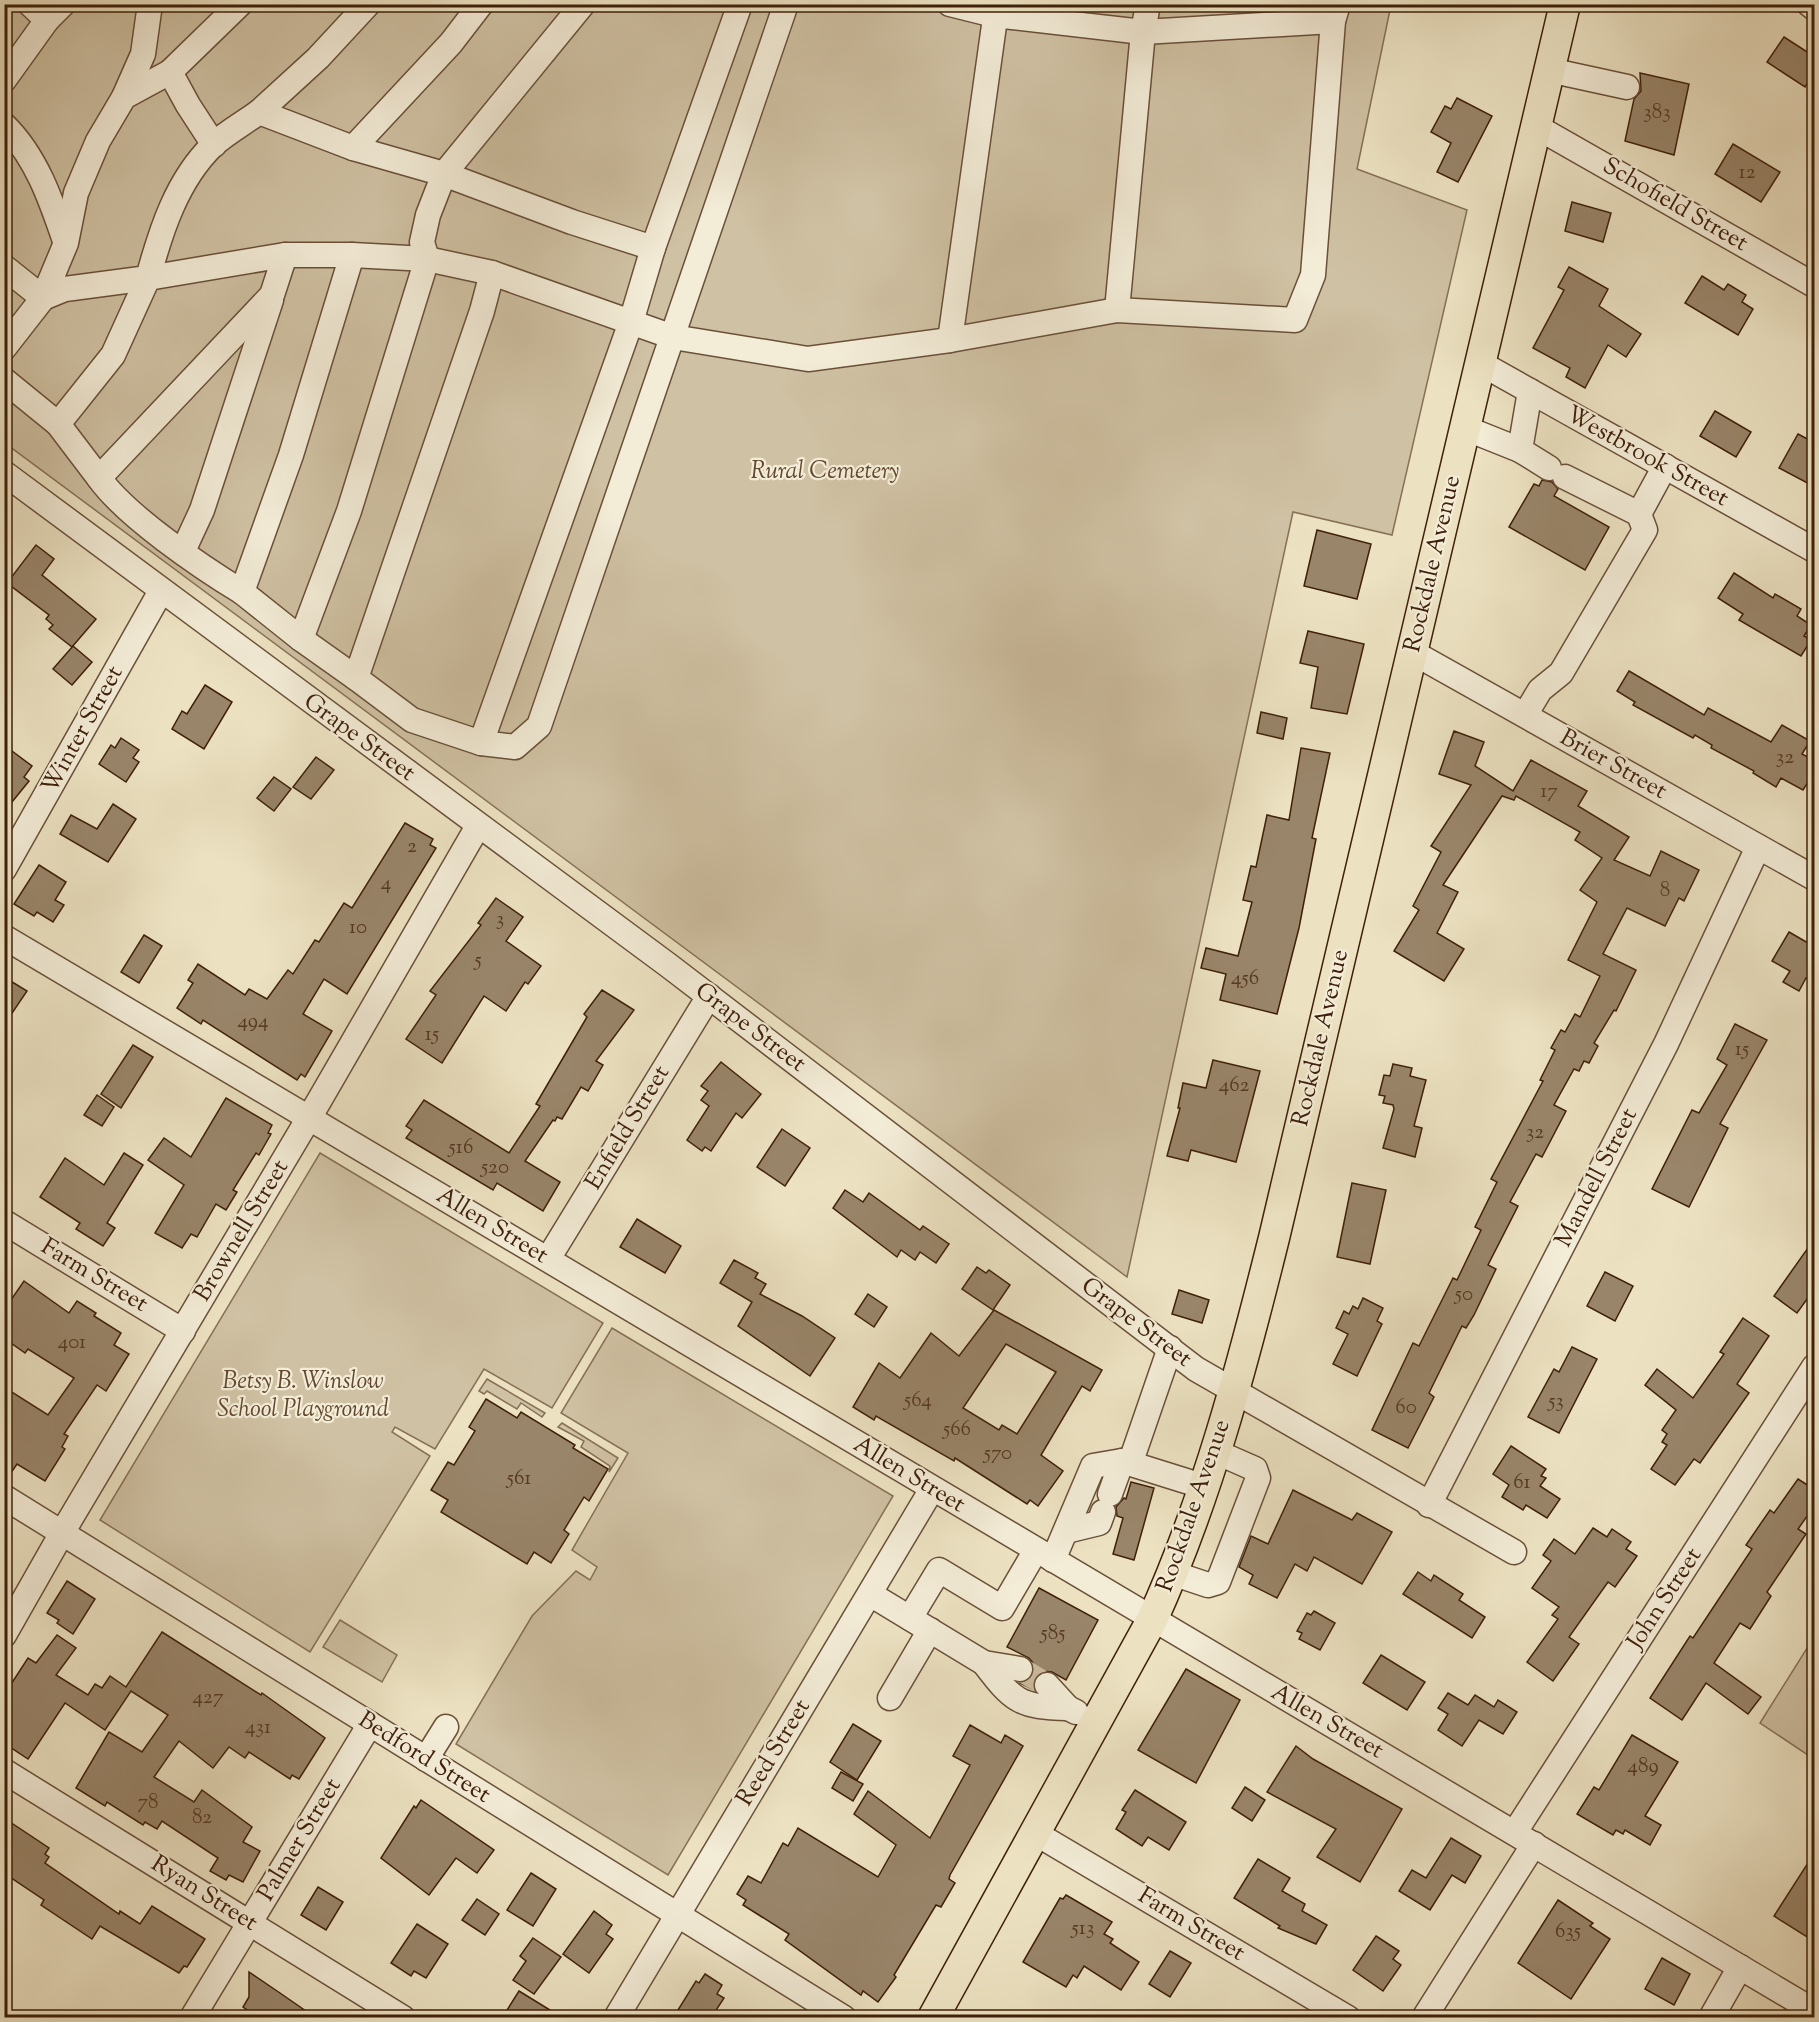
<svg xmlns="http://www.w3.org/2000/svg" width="1819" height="2022" font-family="'Sorts Mill Goudy',serif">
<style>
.green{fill:#cfc1a3;stroke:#877056;stroke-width:1.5}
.building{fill:#99856a;stroke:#3f200a;stroke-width:1.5;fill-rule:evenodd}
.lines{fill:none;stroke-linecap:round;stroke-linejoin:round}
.minor-tunnel{stroke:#c9bb9d;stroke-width:24;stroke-dasharray:24 12;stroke-linecap:butt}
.minor-casing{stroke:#6a5038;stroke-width:27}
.major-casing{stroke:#3f200a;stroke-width:33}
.minor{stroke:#f3ecd7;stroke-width:24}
.major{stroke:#ece2c2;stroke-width:30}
.labels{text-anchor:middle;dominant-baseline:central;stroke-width:4.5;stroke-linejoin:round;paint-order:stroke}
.number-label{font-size:21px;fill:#563922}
.street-label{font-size:24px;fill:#3f200a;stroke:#f3ecd7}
.park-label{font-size:24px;font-style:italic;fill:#634830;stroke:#f3ecd7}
</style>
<rect width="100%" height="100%" fill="#ece2c2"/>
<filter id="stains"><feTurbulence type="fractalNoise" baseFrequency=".00333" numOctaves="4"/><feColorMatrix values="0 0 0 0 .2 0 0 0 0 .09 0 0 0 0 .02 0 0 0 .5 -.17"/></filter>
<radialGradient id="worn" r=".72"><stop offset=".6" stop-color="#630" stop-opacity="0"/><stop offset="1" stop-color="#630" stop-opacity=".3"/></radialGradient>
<!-- green -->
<g class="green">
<path d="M4,5H1391L1357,169L1467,210L1392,535L1293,512L1127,1277L5,443Z"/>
<path d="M320,1153L603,1323L552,1408L484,1369L435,1449L395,1427L392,1432L430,1456L310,1652L100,1520Z"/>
<path d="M612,1328L893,1496L668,1875L456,1744L532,1616L576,1571L590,1580L597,1567L572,1550L628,1453L561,1413Z"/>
<path d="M487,1379L545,1413L542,1417L521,1403L517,1409L487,1391L484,1394L479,1391Z"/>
<path d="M562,1423L618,1458L609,1472L610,1466L581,1447L584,1441L558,1427Z"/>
<path d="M340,1620L397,1655L382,1682L323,1647Z"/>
<path d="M1814,1637V1759L1760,1723Z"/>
</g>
<!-- building -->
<g class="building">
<path d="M1784,37L1815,57V72L1805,87L1767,62Z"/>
<path d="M1640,73L1689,84L1674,155L1625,141L1634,99L1641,91Z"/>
<path d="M1457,98L1492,116L1458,182L1437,172L1451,143L1431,132L1445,106L1451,109Z"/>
<path d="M1733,144L1780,172L1761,202L1715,174Z"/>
<path d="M1572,202L1611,213L1603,242L1565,231Z"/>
<path d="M1569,267L1608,289L1599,306L1641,334L1626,357L1608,345L1585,388L1566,377L1570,368L1533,348L1564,290L1558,287Z"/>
<path d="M1702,276L1724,290L1728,284L1746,295L1742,302L1753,309L1738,335L1685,303Z"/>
<path d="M1715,411L1751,432L1736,457L1700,436Z"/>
<path d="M1798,434L1815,443V487L1779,468Z"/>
<path d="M1542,480L1552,482L1558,489L1554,496L1609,527L1585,570L1509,527L1534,484L1539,486Z"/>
<path d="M1317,530L1371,544L1357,599L1304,586Z"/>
<path d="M36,545L54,559L42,575L96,619L72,647L49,629L53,625L46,619L49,615L7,583Z"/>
<path d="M1734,573L1773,598L1775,594L1801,609L1797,616L1811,625L1804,636L1811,640L1801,656L1739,620L1743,614L1718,598Z"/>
<path d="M1308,631L1364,644L1347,714L1311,708L1318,667L1300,663Z"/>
<path d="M73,646L92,662L72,685L53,669Z"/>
<path d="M1629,671L1704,715L1708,708L1771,742L1782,725L1810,741L1802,754L1815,761V771L1803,790L1781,778L1776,787L1753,773L1754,771L1711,748L1712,745L1695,735L1693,738L1633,705L1635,702L1617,691Z"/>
<path d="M205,685L232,702L204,749L172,729L182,711L187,714Z"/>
<path d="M1261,712L1287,718L1283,739L1257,733Z"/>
<path d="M1454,731L1484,742L1475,766L1513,791L1531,760L1587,791L1578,806L1629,837L1614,860L1650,876L1661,851L1699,870L1684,901L1679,898L1665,926L1627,908L1603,954L1636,970L1616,1011L1614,1010L1594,1043L1598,1046L1589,1063L1584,1061L1579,1071L1574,1069L1554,1105L1566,1111L1542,1157L1536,1154L1510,1202L1518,1206L1488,1265L1496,1269L1474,1315L1466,1328L1462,1326L1429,1393L1434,1397L1408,1448L1372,1430L1413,1343L1419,1346L1453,1278L1457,1280L1481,1230L1475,1227L1497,1182L1491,1179L1543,1081L1540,1080L1555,1050L1551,1048L1561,1030L1565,1032L1575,1014L1580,1017L1600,976L1568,960L1597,902L1580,890L1602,858L1575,840L1580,832L1516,796L1514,800L1502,796L1443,885L1458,892L1437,933L1464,949L1444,981L1394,951L1419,910L1413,906L1441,852L1431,846L1471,785L1439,774Z"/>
<path d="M121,738L139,750L133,758L139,762L126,782L99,764L111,745L115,748Z"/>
<path d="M1301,748L1330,753L1312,838L1316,839L1299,928L1277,1014L1220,1000L1226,974L1201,968L1206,948L1238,956L1252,902L1243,900L1251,866L1256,867L1267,815L1289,820Z"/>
<path d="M12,751L32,766L24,777L29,781L4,812V761Z"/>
<path d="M316,757L334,770L311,799L293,787Z"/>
<path d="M274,777L291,789L274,811L257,798Z"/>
<path d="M113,804L136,819L108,862L60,834L71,815L97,829Z"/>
<path d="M405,823L433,839L430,845L436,848L347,994L324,979L303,1014L332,1031L305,1077L301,1074L297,1080L203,1020L201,1024L177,1008L193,983L188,980L198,964L245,995L249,989L267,999L288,970L293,974L315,940L319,942L344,903L352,908Z"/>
<path d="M39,865L66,882L55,900L64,905L53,922L37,912L34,916L14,904Z"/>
<path d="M496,898L523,917L506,941L541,966L528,984L525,982L506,1011L484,996L442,1063L406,1039L436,995L430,991L481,925L478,923Z"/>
<path d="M1789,932L1815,947V983L1806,978L1799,991L1783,982L1790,971L1772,961Z"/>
<path d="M144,935L162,946L139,983L121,972Z"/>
<path d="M4,977L27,991L4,1025Z"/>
<path d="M602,990L634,1010L596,1061L603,1065L588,1091L581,1087L562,1119L557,1117L555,1121L553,1120L525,1161L560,1182L543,1211L497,1183L493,1190L406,1138L412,1130L406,1126L424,1100L509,1153L540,1106L536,1104L587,1017L584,1014Z"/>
<path d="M1735,1024L1767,1040L1720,1124L1728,1128L1689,1207L1652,1189L1692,1110L1699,1113L1727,1065L1717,1059Z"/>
<path d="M133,1045L153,1057L121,1108L101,1094Z"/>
<path d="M1213,1060L1260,1071L1236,1162L1191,1150L1188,1161L1167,1156L1180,1108H1178L1183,1083L1206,1088Z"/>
<path d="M721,1062L761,1094L742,1118L736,1113L711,1151L705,1147L702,1151L687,1140L709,1106L701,1100L708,1091L701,1086Z"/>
<path d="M1393,1064L1412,1068L1410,1076L1426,1080L1414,1126L1422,1128L1415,1157L1383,1148L1394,1109L1393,1105L1383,1103L1385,1096L1379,1095L1384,1075L1390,1076Z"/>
<path d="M97,1095L114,1107L102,1126L84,1115Z"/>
<path d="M226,1098L272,1125L268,1133L271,1134L259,1155L256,1153L233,1190L237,1192L226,1210L216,1204L197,1237L191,1234L182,1248L155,1233L184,1185L148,1160L164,1138L191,1157Z"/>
<path d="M782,1129L810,1148L785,1186L757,1167Z"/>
<path d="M124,1153L143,1165L107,1223L115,1228L103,1246L76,1229L80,1223L40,1197L65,1158L104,1185Z"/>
<path d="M1352,1183L1386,1190L1370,1264L1337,1257Z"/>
<path d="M845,1190L863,1202L869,1193L920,1230L923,1226L949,1244L936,1263L920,1252L915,1260L901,1250L897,1257L833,1208Z"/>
<path d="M637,1219L681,1246L665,1273L620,1247Z"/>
<path d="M1815,1238V1288L1797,1313L1774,1296Z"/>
<path d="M734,1260L758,1273L755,1278L766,1284L760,1294L802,1316L835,1338L810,1376L738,1326L752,1302L720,1283Z"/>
<path d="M977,1267L986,1273L989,1270L1010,1285L993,1310L962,1289Z"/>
<path d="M1605,1272L1633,1286L1615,1321L1587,1306Z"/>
<path d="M24,1281L69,1313L77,1301L96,1313L94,1316L121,1333L114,1345L129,1354L106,1391L97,1385L64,1434L68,1436L62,1447L65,1449L45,1481L17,1464L4,1483V1387L48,1415L74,1378L28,1349L25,1353L4,1338V1310Z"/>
<path d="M1179,1290L1209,1300L1202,1323L1172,1314Z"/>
<path d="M868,1294L887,1307L874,1327L855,1314Z"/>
<path d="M1363,1298L1383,1308L1377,1321L1382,1324L1357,1376L1333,1364L1348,1334L1336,1328L1344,1311L1349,1314L1353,1306L1358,1309Z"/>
<path d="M994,1310L1102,1370L1090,1391L1082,1386L1041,1455L1063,1471L1038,1506L1030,1500L1027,1504L955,1458L954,1461L876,1416L874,1420L853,1407L879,1363L900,1378L931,1333L959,1356ZM1006,1344L1056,1372L1017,1434L1002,1425L999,1430L963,1408Z"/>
<path d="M1743,1318L1769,1336L1737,1384L1749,1393L1700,1463L1694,1459L1675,1485L1651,1469L1667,1445L1662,1442L1667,1434L1662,1430L1676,1410L1645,1385L1657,1369L1693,1398L1724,1354L1720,1352Z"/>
<path d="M1572,1347L1597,1359L1559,1433L1528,1417L1554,1369L1559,1372Z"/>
<path d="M486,1399L517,1418L521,1412L575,1445L573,1448L608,1469L589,1501L584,1497L564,1530L569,1534L551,1563L534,1552L527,1564L441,1512L448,1500L431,1490L448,1462L454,1465L475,1431L469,1427Z"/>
<path d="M1511,1446L1546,1469L1541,1476L1546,1478L1540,1486L1560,1499L1547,1518L1526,1505L1523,1510L1502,1497L1509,1485L1493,1474Z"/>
<path d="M1798,1479L1815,1490V1505L1798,1529L1806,1534L1767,1592L1771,1596L1750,1629L1740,1623L1714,1663L1761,1697L1748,1714L1706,1683L1682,1720L1650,1698L1690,1636L1693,1638L1752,1549L1746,1545L1770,1510L1774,1513Z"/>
<path d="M1131,1482L1154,1488L1134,1560L1113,1554L1123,1518L1117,1516L1116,1507L1124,1498L1126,1499Z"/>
<path d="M1293,1490L1352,1520L1357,1513L1392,1532L1362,1584L1314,1557L1307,1571L1295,1564L1277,1598L1249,1584L1253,1575L1239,1567L1251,1536L1268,1544Z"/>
<path d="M1593,1528L1607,1537L1612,1529L1631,1542L1626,1549L1637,1556L1615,1587L1608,1582L1569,1637L1579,1644L1553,1681L1527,1662L1558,1619L1552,1615L1559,1607L1532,1588L1551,1561L1543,1555L1554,1539L1575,1554Z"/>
<path d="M1418,1572L1431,1581L1434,1575L1463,1594L1459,1600L1485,1617L1472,1638L1403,1594Z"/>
<path d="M67,1581L95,1599L73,1634L57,1623L59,1620L47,1613Z"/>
<path d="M1039,1588L1098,1620L1066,1680L1052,1672L1043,1671L1034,1680V1690L1020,1683L1031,1678L1033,1663L1029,1658L1007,1647Z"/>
<path d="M1314,1611L1335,1623L1320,1650L1299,1639L1302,1633L1297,1631L1307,1613L1311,1615Z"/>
<path d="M162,1632L261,1695L262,1693L325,1738L299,1779L292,1775L290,1779L249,1752L245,1758L229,1747L213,1768L179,1741L154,1777L194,1802L202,1790L252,1827L243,1842L260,1851L243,1882L229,1875L226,1880L210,1871L218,1858L162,1821L157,1829L145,1822L143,1825L107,1802L105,1806L76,1788L109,1732L142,1752L168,1715L131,1691L105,1730L65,1703L28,1759L4,1743V1695L28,1658L36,1663L57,1635L76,1648L56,1675L88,1695L95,1684L102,1688L110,1676L126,1687Z"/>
<path d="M1381,1655L1425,1682L1407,1710L1363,1683Z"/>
<path d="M1186,1669L1240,1700L1196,1783L1138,1750Z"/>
<path d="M1448,1693L1468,1705L1475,1695L1494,1707L1498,1700L1517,1712L1503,1734L1479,1720L1462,1746L1438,1730L1448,1714L1438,1708Z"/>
<path d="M853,1724L881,1741L857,1780L830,1762Z"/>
<path d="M970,1725L1001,1743L1005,1735L1023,1746L950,1875L949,1879L955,1883L941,1907L936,1905L894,1975L896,1977L878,2002L863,1991L861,1995L785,1940L789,1934L743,1905L746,1900L737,1894L748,1876L761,1883L783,1843L788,1846L798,1828L878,1877L896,1845L854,1814L868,1791L930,1838L970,1765L953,1756Z"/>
<path d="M1632,1735L1678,1762L1645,1816L1661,1825L1650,1845L1625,1830L1623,1834L1616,1830L1613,1835L1577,1814L1594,1787L1599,1790Z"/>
<path d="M1296,1746L1313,1759L1402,1809L1360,1882L1317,1857L1336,1829L1267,1792Z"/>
<path d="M841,1772L863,1784L853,1801L832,1788Z"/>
<path d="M1245,1787L1265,1800L1252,1821L1232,1808Z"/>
<path d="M1135,1790L1186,1822L1169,1850L1148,1837L1142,1846L1116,1829L1126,1812L1122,1810Z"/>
<path d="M421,1800L494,1850L477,1873L456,1858L429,1895L381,1858L414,1806L416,1808Z"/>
<path d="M4,1818L49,1848L45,1854L49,1857L45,1863L119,1914L120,1911L140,1924L152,1906L205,1939L187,1967L184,1966L179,1973L100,1926L92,1939L41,1905L44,1900L4,1873Z"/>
<path d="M1451,1838L1481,1856L1465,1883L1452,1875L1430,1910L1399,1891L1412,1870L1426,1878Z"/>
<path d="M1815,1852V1942L1774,1916Z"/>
<path d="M1258,1859L1290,1878L1282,1891L1305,1904L1302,1911L1327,1925L1316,1944L1278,1928L1280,1926L1234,1898Z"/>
<path d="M531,1873L556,1889L533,1926L507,1910Z"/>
<path d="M318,1887L343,1902L326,1930L301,1915Z"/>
<path d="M1066,1895L1112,1922L1104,1934L1113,1939L1110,1943L1139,1962L1121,1990L1084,1966L1077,1978L1073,1975L1066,1987L1023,1962L1060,1898L1063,1899Z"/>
<path d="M477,1899L499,1914L485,1935L462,1920Z"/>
<path d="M1558,1900L1593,1923L1590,1926L1610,1939L1571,1999L1518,1963Z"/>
<path d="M594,1911L612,1925L606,1934L613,1939L589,1973L563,1954Z"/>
<path d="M417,1924L448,1944L426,1978L414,1971L411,1976L391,1963Z"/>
<path d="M1376,1936L1399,1951L1393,1959L1401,1965L1383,1991L1353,1970Z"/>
<path d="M533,1938L561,1957L534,1994L513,1980L526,1961L520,1956Z"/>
<path d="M1170,1951L1191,1963L1170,1997L1149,1984Z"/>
<path d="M1662,1958L1690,1974L1674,2005L1645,1989Z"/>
<path d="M249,1972L280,1993L316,2018H259L243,2007L249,1997Z"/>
<path d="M705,1974L722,1985L717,1994L724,1998L711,2018H673L696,1981L699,1983Z"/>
<path d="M519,1991L563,2018H502Z"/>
</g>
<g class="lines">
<!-- minor-tunnel -->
<path class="minor-tunnel" d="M1020,1669L1047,1685"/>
<!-- minor casing -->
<g class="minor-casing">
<g id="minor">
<path d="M30,4L47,20"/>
<path d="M950,4L994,15L1143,32L1333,21"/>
<path d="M1809,4L1814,8"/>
<path d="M1549,70L1627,87"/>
<path d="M170,72L240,4"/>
<path d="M4,80L47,20L63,4"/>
<path d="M124,97L143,54L150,4"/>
<path d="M259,112L318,58L368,4"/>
<path d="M4,125C36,156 51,200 65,241"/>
<path d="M1535,126L1814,285"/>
<path d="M214,145L188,105L170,72L124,97L98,141L76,193L66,243L43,298L65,289L148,278C161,230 177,180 213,145C226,133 244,123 259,112L353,148L451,43L481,4"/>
<path d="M353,148L444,174L572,222L653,248"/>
<path d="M285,255L272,295L99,478C126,516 201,567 242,592L291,455L352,255"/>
<path d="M4,267L43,298L4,348"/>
<path d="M1117,310L1143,32L1148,4"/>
<path d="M950,340L997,4"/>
<path d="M1480,363L1814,550"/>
<path d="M4,380L58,424L99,478"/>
<path d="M1530,391L1520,450L1549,468"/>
<path d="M58,424L113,355L148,278L285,255H352L427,259L492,273L673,337L808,359L950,340L1117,310L1295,320L1313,275L1333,21L1338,4"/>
<path d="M1465,428L1520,450"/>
<path d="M4,473L668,965L1196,1369L1514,1552"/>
<path d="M1565,477L1639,514"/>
<path d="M183,551L202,510L271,300"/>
<path d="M242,592L301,639L349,511L427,259L422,242L428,215L444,174L583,4"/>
<path d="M301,639L356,678L482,311L492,273"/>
<path d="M1412,652L1814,878"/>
<path d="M356,678L412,720L481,743L631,322L653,248L740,4"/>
<path d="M1525,715L1540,690L1561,673L1645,530L1639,514L1665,466"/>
<path d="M481,743L515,747L539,726L786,4"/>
<path d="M4,869L161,591"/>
<path d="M4,937L1814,2011"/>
<path d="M4,1222L183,1331"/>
<path d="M548,1259L709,996"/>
<path d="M1130,1464L1170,1348"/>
<path d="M1110,1494L1122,1461"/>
<path d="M4,1497L844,2018"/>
<path d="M1429,1505L1666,1044L1758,847"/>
<path d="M1066,1531L1099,1523L1103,1512"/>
<path d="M1053,1560L1093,1466L1122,1461L1202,1486"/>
<path d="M1172,1573L1208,1585L1218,1582L1258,1478L1255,1469L1214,1451"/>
<path d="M870,1594L984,1663L1020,1669"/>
<path d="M910,1618L939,1570L1002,1608L1036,1550"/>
<path d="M4,1635L62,1533L319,1101L478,826"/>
<path d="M984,1663C1013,1701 1019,1707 1068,1708"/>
<path d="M1047,1685L1068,1708L1076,1712"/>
<path d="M890,1698L930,1630"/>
<path d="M426,1759L446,1727"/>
<path d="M4,1771L403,2018"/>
<path d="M1515,1832L1814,1367"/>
<path d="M1035,1833L1348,2018"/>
<path d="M192,2018L370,1724"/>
<path d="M616,2018L932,1489"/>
<path d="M1424,2018L1534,1844"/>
<path d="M1711,2018L1740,1967"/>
</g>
</g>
<!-- major casing -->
<g class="major-casing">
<path id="major" d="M933,2018L1152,1620C1207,1499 1242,1367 1274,1238L1565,4"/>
</g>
<!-- minor -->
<use href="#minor" class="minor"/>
<!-- major -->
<use href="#major" class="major"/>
</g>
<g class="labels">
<!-- number labels -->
<g class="number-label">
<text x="1657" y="113">383</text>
<text x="1747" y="173">12</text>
<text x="1785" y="758">32</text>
<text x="1549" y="792">17</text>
<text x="412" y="847">2</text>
<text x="386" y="884">4</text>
<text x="1665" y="891">8</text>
<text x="500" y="920">3</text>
<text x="358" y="928">10</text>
<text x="478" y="961">5</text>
<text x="1245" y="979">456</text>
<text x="253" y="1022">494</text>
<text x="432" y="1035">15</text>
<text x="1742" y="1050">15</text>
<text x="1234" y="1086">462</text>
<text x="1535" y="1133">32</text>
<text x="461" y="1148">516</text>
<text x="495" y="1168">520</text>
<text x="1464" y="1295">50</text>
<text x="72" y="1343">401</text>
<text x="918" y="1401">564</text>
<text x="1556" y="1402">53</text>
<text x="1406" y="1408">60</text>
<text x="957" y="1430">566</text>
<text x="998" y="1454">570</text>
<text x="519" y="1479">561</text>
<text x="1522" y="1483">61</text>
<text x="1053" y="1634">585</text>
<text x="208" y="1698">427</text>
<text x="258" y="1728">431</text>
<text x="1643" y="1767">489</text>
<text x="148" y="1803">78</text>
<text x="202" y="1818">82</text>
<text x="1083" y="1929">513</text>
<text x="1568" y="1932">635</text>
</g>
<!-- street labels -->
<g class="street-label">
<text transform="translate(1675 205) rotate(30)">Schofield Street</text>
<text transform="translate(1647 457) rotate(29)">Westbrook Street</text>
<text transform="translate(1433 564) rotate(-77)">Rockdale Avenue</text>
<text transform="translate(83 730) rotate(-61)">Winter Street</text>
<text transform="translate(359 738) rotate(36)">Grape Street</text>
<text transform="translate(1613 765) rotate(29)">Brier Street</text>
<text transform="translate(750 1028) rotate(37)">Grape Street</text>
<text transform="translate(1321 1038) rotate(-77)">Rockdale Avenue</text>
<text transform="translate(628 1128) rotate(-59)">Enfield Street</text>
<text transform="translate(1597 1178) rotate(-63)">Mandell Street</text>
<text transform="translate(492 1226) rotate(31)">Allen Street</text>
<text transform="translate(242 1231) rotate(-59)">Brownell Street</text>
<text transform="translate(94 1276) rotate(31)">Farm Street</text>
<text transform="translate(1136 1323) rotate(37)">Grape Street</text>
<text transform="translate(909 1475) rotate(31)">Allen Street</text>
<text transform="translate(1194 1506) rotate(-71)">Rockdale Avenue</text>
<text transform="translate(1665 1599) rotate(-57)">John Street</text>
<text transform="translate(1327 1722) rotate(30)">Allen Street</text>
<text transform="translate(774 1753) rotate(-59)">Reed Street</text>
<text transform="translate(424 1758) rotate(32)">Bedford Street</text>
<text transform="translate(300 1840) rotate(-59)">Palmer Street</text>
<text transform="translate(204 1894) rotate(32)">Ryan Street</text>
<text transform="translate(1191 1925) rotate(31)">Farm Street</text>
</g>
<!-- park labels -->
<g class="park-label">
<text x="825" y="472">Rural Cemetery</text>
<text x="303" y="1382">Betsy B. Winslow<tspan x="303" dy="28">School Playground</tspan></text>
</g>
</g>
<!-- margin -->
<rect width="1819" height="2022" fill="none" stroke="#ece2c2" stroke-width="24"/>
<rect x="6" y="6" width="1807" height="2010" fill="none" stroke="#3f200a" stroke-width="3"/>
<rect x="12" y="12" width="1795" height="1998" fill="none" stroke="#3f200a" stroke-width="1.5"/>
<rect width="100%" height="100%" filter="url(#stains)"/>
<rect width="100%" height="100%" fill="url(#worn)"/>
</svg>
